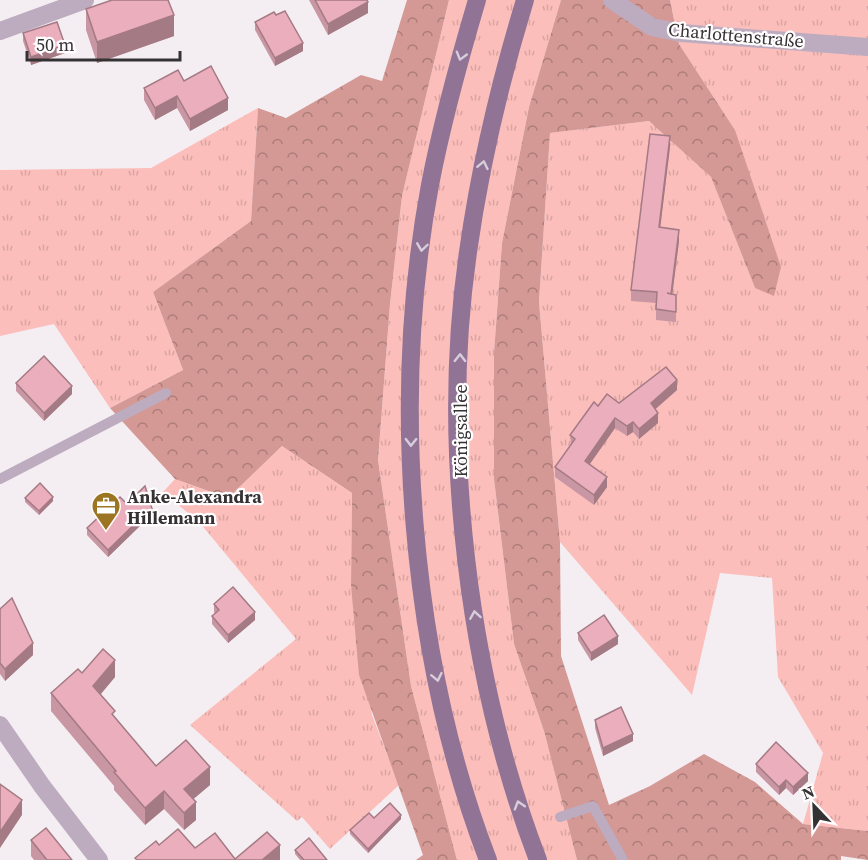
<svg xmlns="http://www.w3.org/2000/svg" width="868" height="860" font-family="'Source Serif 4',serif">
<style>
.grass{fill:url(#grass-tufts)}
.forest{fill:url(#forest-crowns)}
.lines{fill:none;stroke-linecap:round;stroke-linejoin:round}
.lane{stroke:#bdacbf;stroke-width:10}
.street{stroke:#bdacbf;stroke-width:18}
.primary{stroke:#917396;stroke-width:18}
.wall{fill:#c996a3}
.shaded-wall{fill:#a47a84}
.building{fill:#eaaebd;stroke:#a47a84;stroke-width:1.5}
.oneway{stroke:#d8cdda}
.labels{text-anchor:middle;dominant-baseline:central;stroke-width:4.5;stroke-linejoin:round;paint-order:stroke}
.street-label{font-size:18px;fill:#353234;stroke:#fffdfe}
.poi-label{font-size:18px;font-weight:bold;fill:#353234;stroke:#fffdfe;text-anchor:start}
</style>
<defs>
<pattern id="grass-tufts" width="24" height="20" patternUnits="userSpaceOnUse" patternTransform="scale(1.5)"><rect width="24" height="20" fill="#fcbebb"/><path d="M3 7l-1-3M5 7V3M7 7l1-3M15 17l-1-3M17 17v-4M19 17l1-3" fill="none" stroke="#d9a4a1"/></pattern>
<pattern id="forest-crowns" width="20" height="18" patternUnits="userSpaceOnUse" patternTransform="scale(1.5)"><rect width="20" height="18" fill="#d49895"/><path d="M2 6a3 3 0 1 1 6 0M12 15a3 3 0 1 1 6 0" fill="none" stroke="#ad7d7a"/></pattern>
</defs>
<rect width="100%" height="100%" fill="#f4eef2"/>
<!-- grass -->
<g class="grass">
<path d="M449,0H561L529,107L502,243L494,353V479L514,644L544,731L577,860H457L411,686L378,460L390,304L402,196Z"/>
<path d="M670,0H868V831L803,824L823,753L778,677L772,578L720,573L692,695L560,542L539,302L550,133L649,121L711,177L755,288L735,130L679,44Z"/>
<path d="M258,108L251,221L153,292L183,370L110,408L54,324L0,336V170L151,168Z"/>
<path d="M282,446L352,493L351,585L372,715L399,785L330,849L302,817L297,821L190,725L296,639L200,523L163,492L175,479L228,498Z"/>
</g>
<!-- forest -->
<g class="forest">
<path d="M407,0H449L402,196L390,304L378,460L411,686L457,860H416L423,855L359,675L351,585L352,493L282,446L228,498L175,479L110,408L183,370L153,292L251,221L258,108L286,118L361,75L382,81Z"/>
<path d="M561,0H670L679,44L735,130L781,267L774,296L755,288L711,177L649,121L550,133L539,302L560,542L561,656L609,805L650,786L704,754L755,782L803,824L868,831V860L841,856V860H577L544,731L514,644L494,479V353L502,243L529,107Z"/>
</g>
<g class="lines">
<!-- lane -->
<g class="lane">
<path d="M0,479L166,393"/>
<path d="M560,817L593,806L623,860"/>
</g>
<!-- street -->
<g class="street">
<path d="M612,0L652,27L681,33L868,47"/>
<path d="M0,31L85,0"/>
<path d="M0,725L42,786L99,860"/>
</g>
<!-- primary -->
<g class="primary">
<path d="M477,0C459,61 442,122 430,185C390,398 410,657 488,860"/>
<path d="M525,0C500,82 480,167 468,252C440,446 468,677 538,860"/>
</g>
</g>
<!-- wall -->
<g class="wall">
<path d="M309,0H367L368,13L328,35Z"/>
<path d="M86,9L174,36L97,63L86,30Z"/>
<path d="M255,22L303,51L275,66L255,30Z"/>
<path d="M23,33L65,53L31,65L23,41Z"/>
<path d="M184,81L228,110L190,131L177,108L155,120L144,100V88Z"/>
<path d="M670,147L660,227L679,241L672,294L676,306V322L656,320V303L631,301V290Z"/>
<path d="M16,383L72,394L44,421L16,391Z"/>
<path d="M677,390L655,409L658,423L639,439L633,432L627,436L615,428L589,465L607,487L594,505L555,477V467L571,446L570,435L598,406L619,403Z"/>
<path d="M25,498L53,501L39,515L25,502Z"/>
<path d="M127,504L153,519L144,522L108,557L87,535V528Z"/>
<path d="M214,604L255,620L228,643L212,624V616L216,614L214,612Z"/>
<path d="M0,609L33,655L5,681L0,674Z"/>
<path d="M578,633L618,644L591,661L578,640Z"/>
<path d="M82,673L115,677L101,694L115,719L156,766L210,785L193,799L196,820L184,830L164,809L145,825L114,790V786L51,711V693Z"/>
<path d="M595,720L633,741L603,756L595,728Z"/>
<path d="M756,764L808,781L793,795L786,788L779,795L756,772Z"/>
<path d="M374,818L401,819L368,853L350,834V830Z"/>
<path d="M31,840L72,860H34L31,856Z"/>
<path d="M295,850L327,860H300L295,854Z"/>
</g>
<!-- shaded-wall -->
<g class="shaded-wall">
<path d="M368,2V13L328,35V24Z"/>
<path d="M174,15V36L97,63V42Z"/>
<path d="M303,43V51L275,66V58Z"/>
<path d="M65,45V53L31,65V57Z"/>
<path d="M177,96V108L155,120V108Z"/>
<path d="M228,98V110L190,131V119Z"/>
<path d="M670,136V147L659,238V227Z"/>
<path d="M679,230V241L671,305V294Z"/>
<path d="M677,380V390L651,413V403Z"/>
<path d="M72,386V394L44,421V413Z"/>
<path d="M658,413V423L639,439V429Z"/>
<path d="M615,418V428L585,471V461Z"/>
<path d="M633,422V432L627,436V426Z"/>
<path d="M607,477V487L594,505V495Z"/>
<path d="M53,497V501L39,515V511Z"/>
<path d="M153,512V519L144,522L108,557V550L144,515Z"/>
<path d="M255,612V620L228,643V635Z"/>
<path d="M618,636V644L591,661V653Z"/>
<path d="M33,643V655L5,681V669Z"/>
<path d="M115,660V677L93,703V686Z"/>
<path d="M633,734V741L603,756V748Z"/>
<path d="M210,767V785L184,807V789Z"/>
<path d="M808,773V781L793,795V787Z"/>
<path d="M786,780V788L779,795V787Z"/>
<path d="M164,791V809L145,825V808Z"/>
<path d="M22,800V815L0,848V832Z"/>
<path d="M196,802V820L184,830V813Z"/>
<path d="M401,815V819L368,853V849Z"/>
<path d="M280,845V860H262Z"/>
</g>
<!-- building -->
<g class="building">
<path d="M112,0H168L174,15L97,42L86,9Z"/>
<path d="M315,0H367L368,2L328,24Z"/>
<path d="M285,11L303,43L275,58L255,22L274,12L276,15Z"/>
<path d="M57,22L65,45L31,57L23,33Z"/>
<path d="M211,66L228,98L190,119L177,96L155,108L144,88L178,70L184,81Z"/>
<path d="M650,134L670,136L659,227L679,230L671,294L667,293L676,295V312L656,309L657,292L631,290Z"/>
<path d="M44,356L72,386L44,413L16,383Z"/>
<path d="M666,367L677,380L651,403L658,413L639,429L633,422L627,426L615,418L585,461L607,477L594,495L555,467L575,439L570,435L594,402L598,406L607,394L619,403Z"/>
<path d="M40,483L53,497L39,511L25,498Z"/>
<path d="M145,486L153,512L144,515L108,550L87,528L120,497L127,504Z"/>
<path d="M233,587L255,612L228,635L212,616L219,610L214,604Z"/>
<path d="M12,598L33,643L5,669L0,663V609Z"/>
<path d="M604,615L618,636L591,653L578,633Z"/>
<path d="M103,649L115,660L93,686L115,711L112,714L156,766L186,740L210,767L184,789L196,802L184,813L164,791L145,808L114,772L116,771L51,693L78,669L82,673Z"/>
<path d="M621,707L633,734L603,748L595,720Z"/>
<path d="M776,742L808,773L793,787L786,780L779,787L756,764Z"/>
<path d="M0,784L22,800L0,832Z"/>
<path d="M390,803L401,815L368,849L350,830L369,813L374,818Z"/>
<path d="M46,828L72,860H47L31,840Z"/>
<path d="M178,829L195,848L215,833L235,859L267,832L280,845L262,860H137L135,858L156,841L159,845Z"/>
<path d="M309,838L327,860H304L295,850Z"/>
</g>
<!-- one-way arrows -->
<defs><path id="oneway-chevron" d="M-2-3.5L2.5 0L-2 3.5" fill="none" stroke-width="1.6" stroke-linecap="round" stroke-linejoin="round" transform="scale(1.5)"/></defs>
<g class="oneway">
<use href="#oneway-chevron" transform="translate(461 56) rotate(106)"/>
<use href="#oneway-chevron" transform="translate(483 165) rotate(-78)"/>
<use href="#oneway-chevron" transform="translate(422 247) rotate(98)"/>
<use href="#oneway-chevron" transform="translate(460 358) rotate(-89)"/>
<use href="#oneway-chevron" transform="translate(411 442) rotate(91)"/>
<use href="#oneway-chevron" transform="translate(475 615) rotate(-99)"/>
<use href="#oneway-chevron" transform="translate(437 677) rotate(78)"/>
<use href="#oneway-chevron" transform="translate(519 805) rotate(-107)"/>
</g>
<!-- icons -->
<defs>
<g id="office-pin" transform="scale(1.5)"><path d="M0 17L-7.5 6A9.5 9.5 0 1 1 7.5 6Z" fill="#9b7521" stroke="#fffdfe"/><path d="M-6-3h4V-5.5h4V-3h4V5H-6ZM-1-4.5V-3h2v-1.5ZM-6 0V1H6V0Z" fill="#fff"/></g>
</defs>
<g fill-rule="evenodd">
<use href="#office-pin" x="106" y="506"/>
</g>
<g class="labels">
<!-- street labels -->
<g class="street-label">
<text transform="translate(736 35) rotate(5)">Charlottenstraße</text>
<text transform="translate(460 431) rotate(-90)">Königsallee</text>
</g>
<!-- poi labels -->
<g class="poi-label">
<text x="127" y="496">Anke-Alexandra<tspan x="127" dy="21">Hillemann</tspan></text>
</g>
</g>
<!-- north arrow -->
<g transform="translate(814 806) rotate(337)" stroke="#fffdfe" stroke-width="4.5" paint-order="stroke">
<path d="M0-4.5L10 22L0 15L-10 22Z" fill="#353234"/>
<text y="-9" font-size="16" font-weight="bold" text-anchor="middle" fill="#353234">N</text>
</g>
<!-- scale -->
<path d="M27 51v9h153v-9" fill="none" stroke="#353234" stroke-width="3"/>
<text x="36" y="51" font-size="18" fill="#353234" stroke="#fffdfe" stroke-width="4.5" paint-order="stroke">50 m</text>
</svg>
